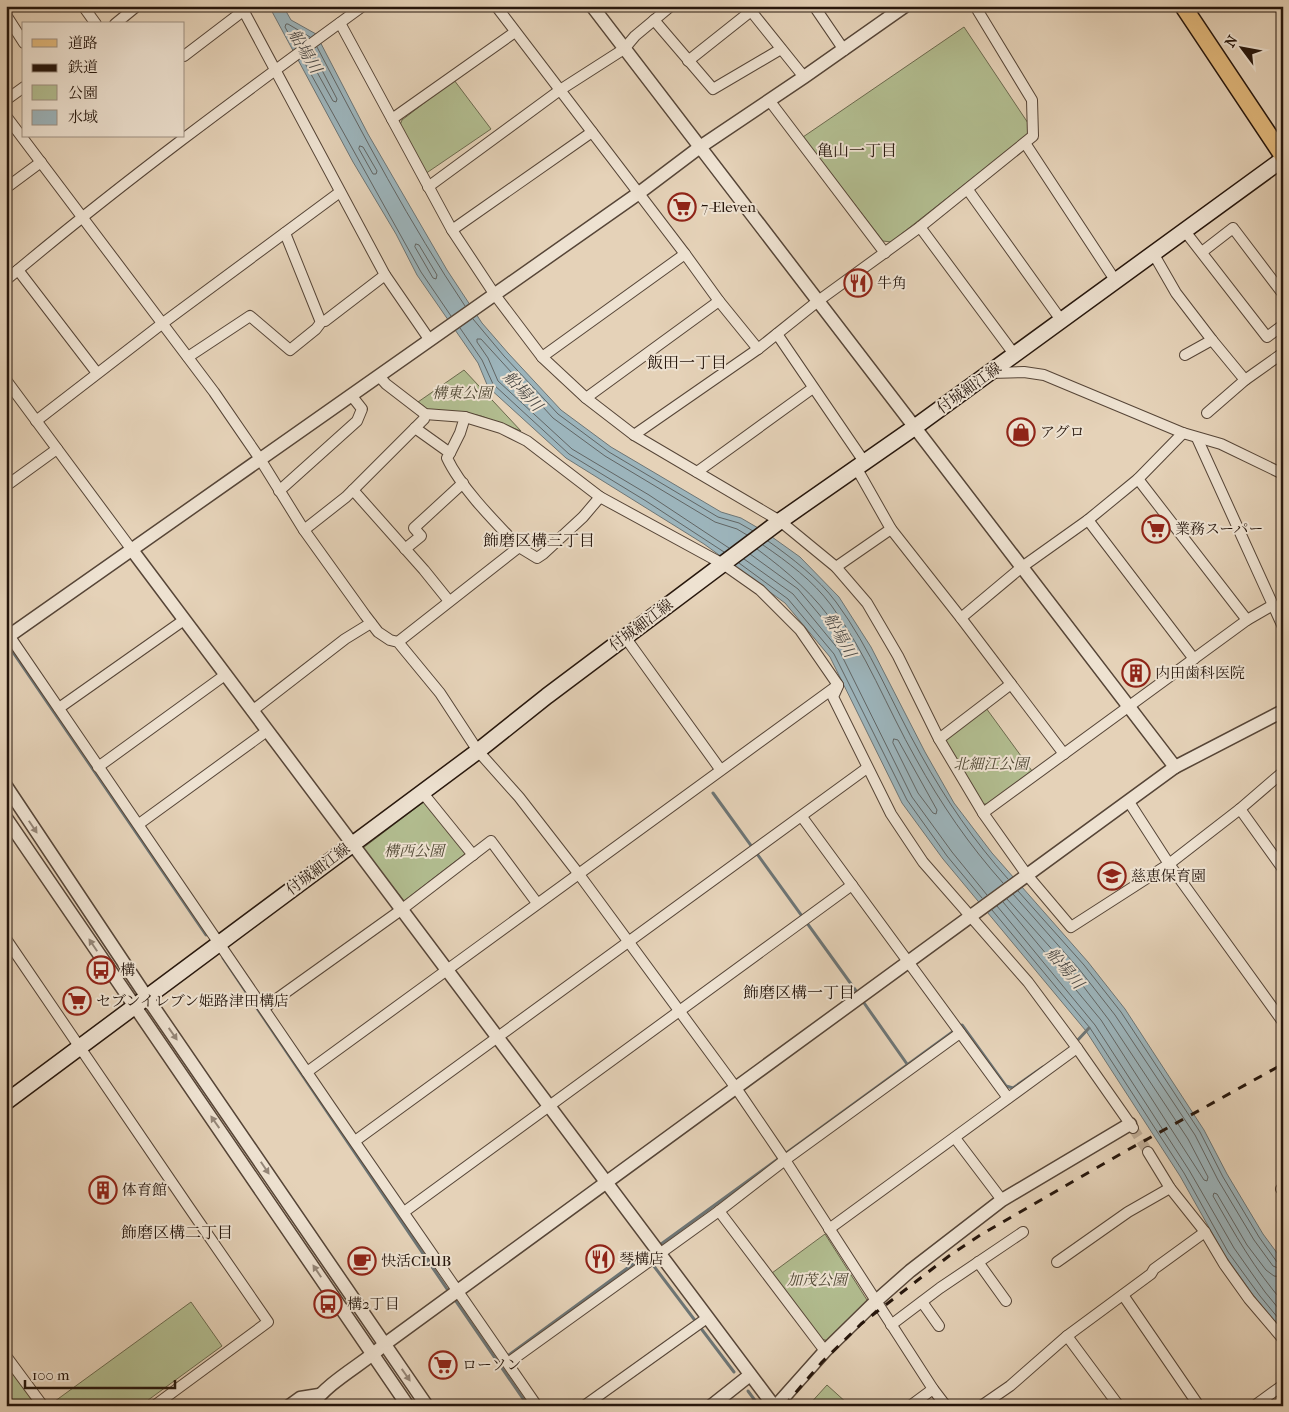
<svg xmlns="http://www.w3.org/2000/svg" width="1289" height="1412" font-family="'IM FELL French Canon','Noto Serif JP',serif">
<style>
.green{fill:#b2bd90;stroke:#6c6a4e}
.water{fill:#9cb4bb;stroke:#6d7575}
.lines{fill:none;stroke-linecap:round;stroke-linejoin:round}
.shore{stroke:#616564;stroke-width:1}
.stream{stroke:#6d7575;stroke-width:3}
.minor-tunnel{stroke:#bfac96;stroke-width:10;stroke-dasharray:10 5;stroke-linecap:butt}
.minor-casing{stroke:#564537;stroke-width:12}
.tertiary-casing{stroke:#564537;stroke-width:15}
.secondary-casing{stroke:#26160c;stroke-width:18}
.primary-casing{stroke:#26160c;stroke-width:19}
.minor{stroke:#eee2d1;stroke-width:10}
.tertiary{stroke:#eee2d1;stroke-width:12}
.secondary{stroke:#eee2d1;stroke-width:15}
.primary{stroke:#e2b97c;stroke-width:16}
.rail{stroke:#26160c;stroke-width:3;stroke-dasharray:9 9;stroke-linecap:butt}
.oneway{fill:#948678}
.labels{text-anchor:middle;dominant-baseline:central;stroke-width:4;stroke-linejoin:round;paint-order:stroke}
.poi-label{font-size:15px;fill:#26160c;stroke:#eee2d1;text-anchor:start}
.street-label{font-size:15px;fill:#26160c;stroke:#eee2d1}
.park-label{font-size:15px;font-style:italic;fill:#504834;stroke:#eee2d1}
.water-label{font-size:16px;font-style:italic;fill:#4f4d49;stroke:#eee2d1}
.neighbourhood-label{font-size:16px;fill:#26160c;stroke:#eee2d1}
</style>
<rect width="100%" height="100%" fill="#e5d2b8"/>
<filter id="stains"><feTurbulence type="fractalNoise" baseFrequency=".004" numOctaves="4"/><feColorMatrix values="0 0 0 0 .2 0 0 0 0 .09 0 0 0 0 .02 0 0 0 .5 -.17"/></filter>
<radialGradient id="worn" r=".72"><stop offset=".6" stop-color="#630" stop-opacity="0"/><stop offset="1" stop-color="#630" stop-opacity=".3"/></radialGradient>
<!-- green -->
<g class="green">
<path d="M964,27L1030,126V133L891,242L883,241L803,137Z"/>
<path d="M454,80L491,129L425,174L400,125L402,120Z"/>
<path d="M464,370L521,431L481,416L463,412L430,411L418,402Z"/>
<path d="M986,708L1032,771L987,804H983L945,742L946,739Z"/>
<path d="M425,801L466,853L404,901L363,848Z"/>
<path d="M825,1234L867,1300L865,1306L828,1341L822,1339L772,1273Z"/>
<path d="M191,1302L222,1346L140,1406H52L51,1404Z"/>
<path d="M6,1363L37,1406H6Z"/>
<path d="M827,1385L848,1404L847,1406H808Z"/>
</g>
<!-- water -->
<path class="water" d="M269,6H283L291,20L316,34L368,134L447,270L482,323L508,353L561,410L611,447L721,512L741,518L765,532L800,557L839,597L871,647L925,752L954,803L992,853L1088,962L1125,1009L1204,1130L1227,1174L1263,1234L1283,1261V1331L1256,1299L1224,1254L1180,1176L1086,1031L943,859L902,803L830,657L785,603L704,544L566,458L488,387L478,363L417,275L396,234L353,162Z"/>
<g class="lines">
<!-- shore -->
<g class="shore">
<path d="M296,47L285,27L286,24H288L310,37"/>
<path d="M317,47C363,135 410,224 465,306"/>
<path d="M307,54L333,101L336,102L337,99L312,51"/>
<path d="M302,58L421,272L451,316"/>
<path d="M360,146L363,147L377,171L376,174H373L359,149Z"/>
<path d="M416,244L419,245L437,275L436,279L433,278L415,247Z"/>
<path d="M473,319L504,356L558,414L609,452L718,517L739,523L753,531"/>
<path d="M460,328L482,360L493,384L569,454L646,501L724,552"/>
<path d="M768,541C792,558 818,578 836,602C871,649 892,704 921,755C946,800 974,841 1008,879"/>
<path d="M763,545C788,562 813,581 831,605C866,652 887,708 916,759C941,804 969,845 1003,883"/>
<path d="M729,548L649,495L572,449L498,381L488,358L477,342V339H481L553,418L605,456L715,522L737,529L747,535"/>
<path d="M750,554L798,589L833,631H836L837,628C816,596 788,572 757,549"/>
<path d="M744,559L793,594L839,650L912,797L952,852L987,895"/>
<path d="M739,563L788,599L834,654L907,800L947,856L982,898"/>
<path d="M894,739L898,740L937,810L936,814L933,813L918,793L893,743Z"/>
<path d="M1018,891L1084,965L1121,1012L1200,1132L1223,1177L1259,1237L1277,1262L1283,1263"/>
<path d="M1013,894L1079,969L1115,1015L1195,1135L1218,1180L1254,1240L1273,1266L1283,1270"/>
<path d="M1003,902L1101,1020L1204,1180L1207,1181L1208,1177L1188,1139L1109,1020L1074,974L1007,899"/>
<path d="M997,906L1095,1025L1189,1170L1234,1248L1265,1292L1283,1314"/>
<path d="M992,910L1090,1028L1184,1173L1228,1252L1260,1296L1283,1324"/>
<path d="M1283,1277L1274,1276L1266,1270L1247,1245L1217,1194L1214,1193L1213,1196C1234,1233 1255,1270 1283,1302"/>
</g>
<!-- stream -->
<g class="stream">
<path d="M6,642L206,935"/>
<path d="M713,793L859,995"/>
<path d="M223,958L449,1292"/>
<path d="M862,1000L907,1064"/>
<path d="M1076,1042L1089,1028"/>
<path d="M657,1247L962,1025L1006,1086L1013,1088L1043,1067"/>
<path d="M650,1261L734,1372"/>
<path d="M453,1297L528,1406"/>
<path d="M498,1363L652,1250"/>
<path d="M748,1391L759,1406"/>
</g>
<!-- minor-tunnel -->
<path class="minor-tunnel" d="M1133,1128L1148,1152"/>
<!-- minor casing -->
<g class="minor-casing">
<g id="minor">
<path d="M83,6L96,24"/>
<path d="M241,6L385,275L429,339"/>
<path d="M496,6L685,254L719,301L758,349"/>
<path d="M747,6L804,77"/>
<path d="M814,6L844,50"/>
<path d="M6,15L24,43"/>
<path d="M654,20L713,89L781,49"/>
<path d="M340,23L452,230L495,295L542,357L586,398L634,435L780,521L836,567L867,603L898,656L939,739L983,813L1027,875L1071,927L1169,864L1240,809L1283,772"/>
<path d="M115,24L137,6"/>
<path d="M184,56L243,11"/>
<path d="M688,61L751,11"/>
<path d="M6,100L24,87"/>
<path d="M769,100L885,253"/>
<path d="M6,116L214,392L260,459L304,530L365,615L378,632L390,640L398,642L440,693L478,751L519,797L578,873L736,1088L785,1160L933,1389L946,1406"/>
<path d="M392,119L515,32"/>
<path d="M1025,143L1115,280"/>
<path d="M428,187L560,90L624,49L635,36L671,6"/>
<path d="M6,188L41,162"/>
<path d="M968,190L1061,320"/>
<path d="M920,227L1014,354"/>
<path d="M452,230L592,132"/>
<path d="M1184,230L1267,337L1283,325"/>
<path d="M285,233L320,320L325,321L385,275"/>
<path d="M1202,252L1233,228L1283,294"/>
<path d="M1153,253L1176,293L1212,340L1245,380"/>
<path d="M18,270L97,373"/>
<path d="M6,280C121,183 242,94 363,6"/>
<path d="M777,334L865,463"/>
<path d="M1185,355L1212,340"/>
<path d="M188,357L250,316L290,350L316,329L322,321"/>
<path d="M542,357L685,254"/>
<path d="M991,373L1024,372L1044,375L1183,433L1221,444L1283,474"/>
<path d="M379,376L386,384L425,414L465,417L501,428L527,441L600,497L723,564L760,590L800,630L838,685"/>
<path d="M6,380L132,550"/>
<path d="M586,398L719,301"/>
<path d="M1207,413L1245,380L1283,353"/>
<path d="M36,421L163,323L340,192"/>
<path d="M415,428L450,453L447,458C461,488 496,523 519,547"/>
<path d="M634,435L758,349L818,301L920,227L1033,136L1032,100L975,6"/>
<path d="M1197,438L1283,627"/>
<path d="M450,453L460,433L465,417"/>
<path d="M857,469L891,529"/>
<path d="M697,472L813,388"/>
<path d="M6,486L57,449"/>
<path d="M353,490L424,570L449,601"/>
<path d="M279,491L357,421L362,409L351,395"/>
<path d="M1088,520L1194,659"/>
<path d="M304,530L346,497L424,419L425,414"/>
<path d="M405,549L421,536L414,528L463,483"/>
<path d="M836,567L891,529L961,618L1064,754"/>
<path d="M961,618L1022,567L1088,520L1138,479L1183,433"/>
<path d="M1247,620L1273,605"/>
<path d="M6,631L330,1106L537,1406"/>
<path d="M625,637L720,769"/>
<path d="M398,642L519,547L537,558L543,554L583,517L600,497"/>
<path d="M838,686L833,697L891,814L923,862L1028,982L1077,1048L1133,1128"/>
<path d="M59,708L184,620"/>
<path d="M252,711L345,639L371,623"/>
<path d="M939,739L1011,684"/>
<path d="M98,767L225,675"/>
<path d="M422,792L473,855"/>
<path d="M1129,802L1169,864L1283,1022"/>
<path d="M1240,809L1283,869"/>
<path d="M983,813L1247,620L1138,479"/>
<path d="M802,817L1008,1098"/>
<path d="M139,824L267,731"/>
<path d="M6,939L188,1206L268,1322L154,1406"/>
<path d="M264,1008L401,910L491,841L537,903"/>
<path d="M307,1072L838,685"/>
<path d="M955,1138L1002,1200"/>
<path d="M355,1141L867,768"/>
<path d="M1148,1152L1170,1188L1205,1232L1224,1264L1249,1299L1283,1339"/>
<path d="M1281,1189L1283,1191"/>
<path d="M719,1211L825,1351"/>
<path d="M404,1212L852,885"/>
<path d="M829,1229L1077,1048"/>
<path d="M978,1262L1006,1301"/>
<path d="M1057,1262L1128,1212L1170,1188"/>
<path d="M1123,1295L1199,1406"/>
<path d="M922,1302L939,1326"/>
<path d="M891,1325L940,1288L1023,1232"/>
<path d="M1067,1336L1119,1406"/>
<path d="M6,1356L43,1406"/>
<path d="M508,1363L719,1211L785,1160L960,1033"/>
<path d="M584,1406L707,1318"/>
<path d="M910,1406L933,1389"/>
<path d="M981,1406L1010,1386L1067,1336L1151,1274L1154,1269L1205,1232"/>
<path d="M1254,1406L1283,1385"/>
</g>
</g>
<!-- tertiary casing -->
<g class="tertiary-casing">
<g id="tertiary">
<path d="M592,6L1175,767"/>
<path d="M132,550L774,1406"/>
<path d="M6,638L639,193L700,147L804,77L905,6"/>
<path d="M6,786L146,996L427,1406"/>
<path d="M6,818L408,1406"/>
<path d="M289,1406L300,1398L319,1395"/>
<path d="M311,1406C330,1380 362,1365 385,1344L1175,767L1283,711"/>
<path d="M711,1406L750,1375"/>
<path d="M776,1406L825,1351L876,1301L910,1271L1002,1200L1130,1124"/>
</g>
</g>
<!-- secondary casing -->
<g class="secondary-casing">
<path id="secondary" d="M6,1102L478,751L547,696L780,521L915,427L1283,159"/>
</g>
<!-- primary casing -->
<g class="primary-casing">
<path id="primary" d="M1183,6L1283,156"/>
</g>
<!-- minor -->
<use href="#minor" class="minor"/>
<!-- tertiary -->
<use href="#tertiary" class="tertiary"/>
<!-- secondary -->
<use href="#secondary" class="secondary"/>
<!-- primary -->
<use href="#primary" class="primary"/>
<!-- rail -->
<path class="rail" d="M784,1406L822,1362L861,1324L949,1256L982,1234L1124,1152L1283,1064"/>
</g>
<!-- one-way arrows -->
<defs><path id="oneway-solid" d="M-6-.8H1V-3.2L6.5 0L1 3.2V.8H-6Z" transform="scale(1.25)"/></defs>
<g class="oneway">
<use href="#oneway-solid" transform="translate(33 827) rotate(56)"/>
<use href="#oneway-solid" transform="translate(93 945) rotate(-124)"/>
<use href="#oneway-solid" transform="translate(173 1034) rotate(55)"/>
<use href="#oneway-solid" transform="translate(215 1122) rotate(-125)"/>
<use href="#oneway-solid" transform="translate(265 1168) rotate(56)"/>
<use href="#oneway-solid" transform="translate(317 1271) rotate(-124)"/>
<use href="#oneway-solid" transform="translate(406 1375) rotate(55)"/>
</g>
<!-- icons -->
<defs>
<g id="supermarket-ring" transform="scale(1.4375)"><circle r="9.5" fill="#eee2d1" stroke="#8f2418" stroke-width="1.5"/><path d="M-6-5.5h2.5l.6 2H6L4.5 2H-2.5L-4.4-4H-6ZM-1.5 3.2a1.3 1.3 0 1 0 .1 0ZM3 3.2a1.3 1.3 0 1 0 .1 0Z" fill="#8f2418"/></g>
<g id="restaurant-ring" transform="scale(1.4375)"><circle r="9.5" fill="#eee2d1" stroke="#8f2418" stroke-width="1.5"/><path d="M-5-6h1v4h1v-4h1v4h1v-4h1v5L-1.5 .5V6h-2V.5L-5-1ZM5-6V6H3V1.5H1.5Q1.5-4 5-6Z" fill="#8f2418"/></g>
<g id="shop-ring" transform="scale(1.4375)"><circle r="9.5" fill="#eee2d1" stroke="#8f2418" stroke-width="1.5"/><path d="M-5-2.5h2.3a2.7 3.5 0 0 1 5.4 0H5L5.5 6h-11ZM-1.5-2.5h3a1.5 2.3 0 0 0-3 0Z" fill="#8f2418"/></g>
<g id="building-ring" transform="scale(1.4375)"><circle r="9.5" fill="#eee2d1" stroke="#8f2418" stroke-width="1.5"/><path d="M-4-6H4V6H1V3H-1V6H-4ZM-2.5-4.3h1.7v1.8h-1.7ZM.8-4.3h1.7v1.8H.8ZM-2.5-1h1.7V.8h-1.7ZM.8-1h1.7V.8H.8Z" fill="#8f2418"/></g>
<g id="school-ring" transform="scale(1.4375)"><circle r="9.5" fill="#eee2d1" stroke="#8f2418" stroke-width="1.5"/><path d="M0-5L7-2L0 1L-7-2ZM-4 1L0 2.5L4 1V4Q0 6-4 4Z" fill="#8f2418"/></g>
<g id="bus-ring" transform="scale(1.4375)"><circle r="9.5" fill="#eee2d1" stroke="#8f2418" stroke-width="1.5"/><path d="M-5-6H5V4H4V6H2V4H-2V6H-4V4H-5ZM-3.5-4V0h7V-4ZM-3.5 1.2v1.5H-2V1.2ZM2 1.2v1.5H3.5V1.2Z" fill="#8f2418"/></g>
<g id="cafe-ring" transform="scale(1.4375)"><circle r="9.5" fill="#eee2d1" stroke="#8f2418" stroke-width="1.5"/><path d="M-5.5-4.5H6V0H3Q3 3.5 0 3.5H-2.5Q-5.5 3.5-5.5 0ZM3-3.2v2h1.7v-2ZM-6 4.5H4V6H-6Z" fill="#8f2418"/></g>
</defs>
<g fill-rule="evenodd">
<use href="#supermarket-ring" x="682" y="207"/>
<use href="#restaurant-ring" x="858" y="283"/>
<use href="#shop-ring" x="1021" y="432"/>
<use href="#supermarket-ring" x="1156" y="529"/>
<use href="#building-ring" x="1136" y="673"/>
<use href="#school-ring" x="1112" y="876"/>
<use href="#bus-ring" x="101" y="970"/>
<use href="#supermarket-ring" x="77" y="1001"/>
<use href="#building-ring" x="103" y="1190"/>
<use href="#restaurant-ring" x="600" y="1259"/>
<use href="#cafe-ring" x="362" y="1261"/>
<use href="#bus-ring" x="328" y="1304"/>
<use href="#supermarket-ring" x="443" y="1365"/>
</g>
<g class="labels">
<!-- poi labels -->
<g class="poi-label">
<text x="701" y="207">7-Eleven</text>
<text x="877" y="283">牛角</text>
<text x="1040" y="432">アグロ</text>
<text x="1175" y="529">業務スーパー</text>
<text x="1155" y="673">内田歯科医院</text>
<text x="1131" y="876">慈恵保育園</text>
<text x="120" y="970">構</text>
<text x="96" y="1001">セブンイレブン姫路津田構店</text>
<text x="122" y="1190">体育館</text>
<text x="619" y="1259">琴構店</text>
<text x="381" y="1261">快活CLUB</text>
<text x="347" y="1304">構2丁目</text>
<text x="462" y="1365">ローソン</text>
</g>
<!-- street labels -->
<g class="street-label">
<text transform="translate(969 388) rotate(-36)">付城細江線</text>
<text transform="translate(641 625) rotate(-37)">付城細江線</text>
<text transform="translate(318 869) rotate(-37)">付城細江線</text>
</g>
<!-- park labels -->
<g class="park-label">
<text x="462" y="393">構東公園</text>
<text x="991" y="764">北細江公園</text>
<text x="414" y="851">構西公園</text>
<text x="817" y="1280">加茂公園</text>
</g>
<!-- water labels -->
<g class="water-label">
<text transform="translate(305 51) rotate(59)">船場川</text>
<text transform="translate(523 391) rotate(47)">船場川</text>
<text transform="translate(840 635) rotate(61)">船場川</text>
<text transform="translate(1065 968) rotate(50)">船場川</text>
</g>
<!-- neighbourhood labels -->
<g class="neighbourhood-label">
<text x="857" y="150">亀山一丁目</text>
<text x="687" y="362">飯田一丁目</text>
<text x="539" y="540">飾磨区構三丁目</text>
<text x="799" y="992">飾磨区構一丁目</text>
<text x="177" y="1232">飾磨区構二丁目</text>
</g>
</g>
<!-- margin -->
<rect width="1289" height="1412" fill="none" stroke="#e5d2b8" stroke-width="25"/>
<rect x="8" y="8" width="1274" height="1397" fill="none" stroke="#26160c" stroke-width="2.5"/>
<rect x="12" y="12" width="1264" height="1387" fill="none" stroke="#26160c"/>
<!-- legend -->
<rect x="22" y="22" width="162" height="115" fill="#eee2d1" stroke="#9e9082"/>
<rect x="32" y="39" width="25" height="8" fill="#e2b97c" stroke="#9e9082"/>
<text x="68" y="48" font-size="15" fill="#26160c">道路</text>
<rect x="32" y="64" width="25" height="8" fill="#26160c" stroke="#9e9082"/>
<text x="68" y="72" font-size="15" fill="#26160c">鉄道</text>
<rect x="32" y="85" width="25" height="15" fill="#b2bd90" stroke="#9e9082"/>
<text x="68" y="98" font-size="15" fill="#26160c">公園</text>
<rect x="32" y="110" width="25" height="15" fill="#9cb4bb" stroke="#9e9082"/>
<text x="68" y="122" font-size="15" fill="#26160c">水域</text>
<!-- north arrow -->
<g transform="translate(1242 48) rotate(302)" stroke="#eee2d1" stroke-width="4" paint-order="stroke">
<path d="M0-4L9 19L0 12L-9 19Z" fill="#26160c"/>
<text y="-8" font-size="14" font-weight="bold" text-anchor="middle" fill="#26160c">N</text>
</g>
<!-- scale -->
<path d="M25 1380v8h150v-8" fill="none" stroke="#26160c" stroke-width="2.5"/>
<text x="32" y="1380" font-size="15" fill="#26160c" stroke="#eee2d1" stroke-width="4" paint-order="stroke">100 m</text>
<rect width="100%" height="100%" filter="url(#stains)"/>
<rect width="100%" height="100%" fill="url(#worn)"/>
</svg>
